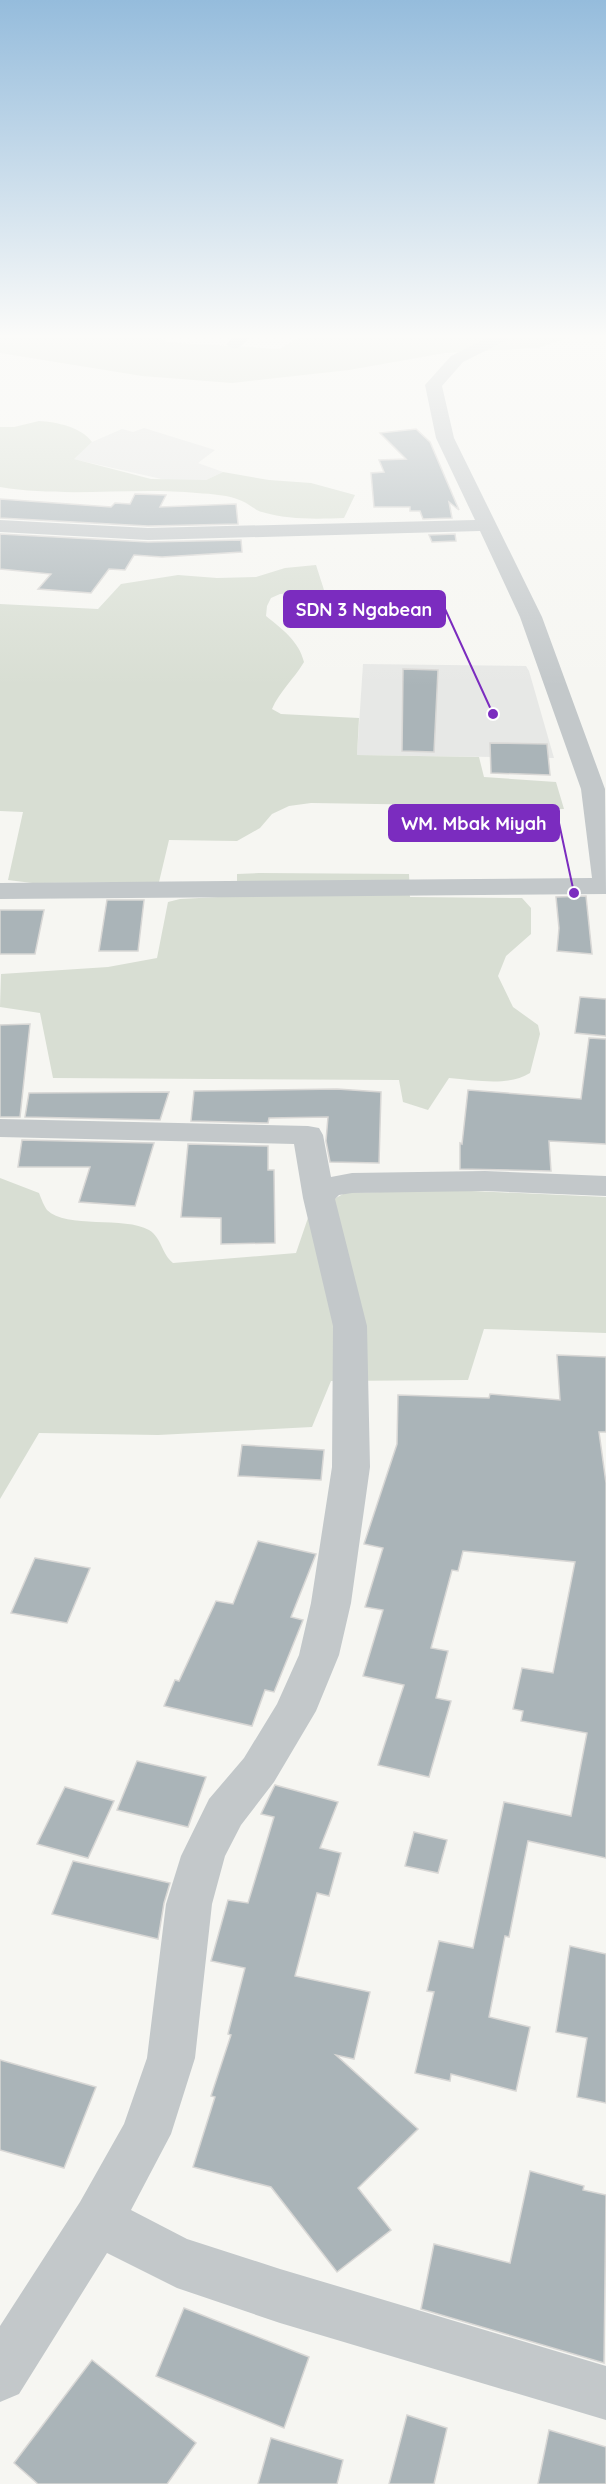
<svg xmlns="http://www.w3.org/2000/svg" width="606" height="2484" font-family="Quicksand,sans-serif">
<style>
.built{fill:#e7e8e6}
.green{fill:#d8ded3}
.building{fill:#aab4b8;stroke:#d8d7d5;stroke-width:1.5}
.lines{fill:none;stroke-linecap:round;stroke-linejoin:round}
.minor{fill:#c3c8ca;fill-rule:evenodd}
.leader{fill:none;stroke:#7b2cbf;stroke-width:2}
.callout-dot{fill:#7b2cbf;stroke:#fff;stroke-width:2}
.callout{fill:#7b2cbf;stroke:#7b2cbf;stroke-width:2}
.callout-label{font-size:18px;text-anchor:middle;font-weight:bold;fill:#fff}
</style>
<rect width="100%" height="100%" fill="#f6f6f2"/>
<!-- built -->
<g class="built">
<path d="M144,428L215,450L198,463L223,472L206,480H166L73,459L92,442L122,429L133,432Z"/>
<path d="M363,664L526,666L529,671L554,758L357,755Z"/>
</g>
<!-- green -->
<g class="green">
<path d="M0,338H160L167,342L179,343L280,349L297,338H567L538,348L445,353L349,370L232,383L142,376L0,353Z"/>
<path d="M39,421C57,422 81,427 92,442L74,459L151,479L206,480L223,472L269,480L311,483L355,495L344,518C318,519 288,520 262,512C255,510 249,504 242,501C229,495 212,494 197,493C131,487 66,498 0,487V427H14Z"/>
<path d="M316,565L324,590L280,594L271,598L267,606L266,616C282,629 299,641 304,662C294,679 279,692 272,709L281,714L359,718L357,755L479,757L484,777L556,782L564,809L486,811L441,805L311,803L289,806L272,814L260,828L237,841L169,840L159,882L32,883L8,880L23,812L0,811V604L98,609L121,584L178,575L217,578L256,577L285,568Z"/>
<path d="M259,873L409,874L410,897L522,898L531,908V934L506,956L498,976L513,1007L538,1025L540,1034L530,1073C507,1087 476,1080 449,1078L428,1110L403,1102L399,1080L53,1078L40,1013L0,1007L1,974L108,967L157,958L168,902L180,899L237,896V874Z"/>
<path d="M0,1178L39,1193C41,1198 44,1206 47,1210C66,1229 125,1216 149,1230C162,1238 161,1253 173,1263L296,1253L310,1212L345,1193L450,1190L606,1197V1333L484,1329L468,1380L331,1381L312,1427L158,1435L39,1433L0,1499Z"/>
</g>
<!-- building -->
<g class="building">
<path d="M416,429L430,442L459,510L449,502L452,518L423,519L420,511H410V507H374L371,473L384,472L379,460L406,459L380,433Z"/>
<path d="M135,494L166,495L160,507L236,504L238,524L148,526L0,518V499L111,507L115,503L130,504Z"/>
<path d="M0,534L148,542L241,540L242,552L162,557L134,555L125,570L109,569L91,593L38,589L51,574L0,569Z"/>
<path d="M455,534L456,541L432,542L429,535Z"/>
<path d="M403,669L438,670L434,752L402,751Z"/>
<path d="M490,743L547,744L550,775L491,773Z"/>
<path d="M586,896L592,954L557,951L559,928L556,897Z"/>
<path d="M107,900H144L138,951H99Z"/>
<path d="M0,910H44L35,954H0Z"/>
<path d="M580,997L606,999V1036L575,1033Z"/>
<path d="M30,1024L20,1117H0V1025Z"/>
<path d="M589,1038L606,1039V1144L549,1141L551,1171L460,1169V1143L462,1144L468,1090L581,1099Z"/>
<path d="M337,1089L381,1092L379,1163L330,1162L326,1141L328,1117L269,1118L268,1123L191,1121L194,1091Z"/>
<path d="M169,1092L160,1120L25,1117L29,1093Z"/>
<path d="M22,1140L154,1143L135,1206L79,1202L90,1167H18Z"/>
<path d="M188,1144L268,1146V1170H274L275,1243L221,1244V1218L181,1217Z"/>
<path d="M557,1355L606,1357V1432H599L606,1483V1858L528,1841L509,1937L505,1936L489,2017L530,2027L516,2091L451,2074L450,2081L415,2073L434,1992L427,1991L439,1941L473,1948L504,1802L571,1816L587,1733L521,1721L523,1711L513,1709L522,1668L553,1673L575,1562L463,1551L458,1571L452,1570L431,1648L448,1651L436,1698L451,1701L429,1777L378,1765L404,1685L363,1676L383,1610L365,1607L383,1548L364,1544L397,1444L398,1395L489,1398L490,1394L560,1400Z"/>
<path d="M242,1445L324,1450L321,1480L238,1476Z"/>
<path d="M258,1541L316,1554L291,1617L303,1620L274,1692L265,1690L252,1726L164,1706L175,1680L179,1681L216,1601L233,1604Z"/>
<path d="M35,1558L90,1568L67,1623L11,1613Z"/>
<path d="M137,1761L206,1777L188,1827L117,1810Z"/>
<path d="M275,1785L338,1802L320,1848L341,1853L329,1896L317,1893L295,1976L370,1992L354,2059L336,2055L418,2129L358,2188L391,2230L337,2272L271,2187L193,2167L215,2097L211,2096L231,2035L228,2034L245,1968L211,1961L228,1900L248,1903L274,1817L261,1814Z"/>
<path d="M65,1787L114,1801L88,1858L37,1844Z"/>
<path d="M414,1832L447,1840L438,1873L405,1866Z"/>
<path d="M73,1861L170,1883L164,1903L158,1939L52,1914Z"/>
<path d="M570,1946L606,1954V2103L577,2097L587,2038L556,2032Z"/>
<path d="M0,2060L96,2087L64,2168L0,2150Z"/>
<path d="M530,2171L584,2186L583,2190L606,2195L604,2363L421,2309L434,2244L510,2263Z"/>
<path d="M184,2308L309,2357L284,2428L156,2376Z"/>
<path d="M92,2360L196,2443L167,2484H38L14,2463Z"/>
<path d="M407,2415L447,2428L434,2484H389Z"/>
<path d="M549,2430L606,2447V2484H538Z"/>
<path d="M271,2438L343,2460L337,2484H258Z"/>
</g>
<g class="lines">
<!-- minor -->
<g class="minor">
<path d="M232,338H249L240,347L234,349L226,344Z"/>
<path d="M487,338H507L505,341L463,362L442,386L454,438L542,617L605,789L606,894L0,899V883L592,878L581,789L520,617L480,531L148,540L0,532V520L148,528L475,520L436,438L425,385L451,356Z"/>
<path d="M0,1119L308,1126L319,1128L323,1135L331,1177L352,1173L485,1171L606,1176V1196L485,1191L352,1193L339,1195L335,1199L367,1326L370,1467L351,1603L339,1655L316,1711L274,1782L241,1825L225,1856L212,1904L195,2058L171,2134L131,2210L187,2239L280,2269L606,2366V2420L280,2323L177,2288L107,2253L19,2394L0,2402V2326L80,2202L124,2124L147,2058L166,1904L181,1856L209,1799L244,1758L277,1704L299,1655L311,1603L332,1467L333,1326L303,1198L294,1144L0,1137Z"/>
</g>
</g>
<!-- sky -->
<linearGradient id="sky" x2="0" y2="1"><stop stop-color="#95bcdc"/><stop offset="0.49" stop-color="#fbfbf9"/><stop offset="1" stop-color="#fbfbf9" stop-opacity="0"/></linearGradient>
<rect width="606" height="686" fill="url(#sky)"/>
<!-- callouts -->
<path class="leader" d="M493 714L445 609M574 893L559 823"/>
<g class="callout-dot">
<circle cx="493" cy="714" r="6"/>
<circle cx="574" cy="893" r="6"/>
</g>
<g class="callout">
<rect x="284" y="591" width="161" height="36" rx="6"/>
<rect x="389" y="805" width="170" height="36" rx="6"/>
</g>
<g class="callout-label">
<text x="364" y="616">SDN 3 Ngabean</text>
<text x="474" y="830">WM. Mbak Miyah</text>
</g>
</svg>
